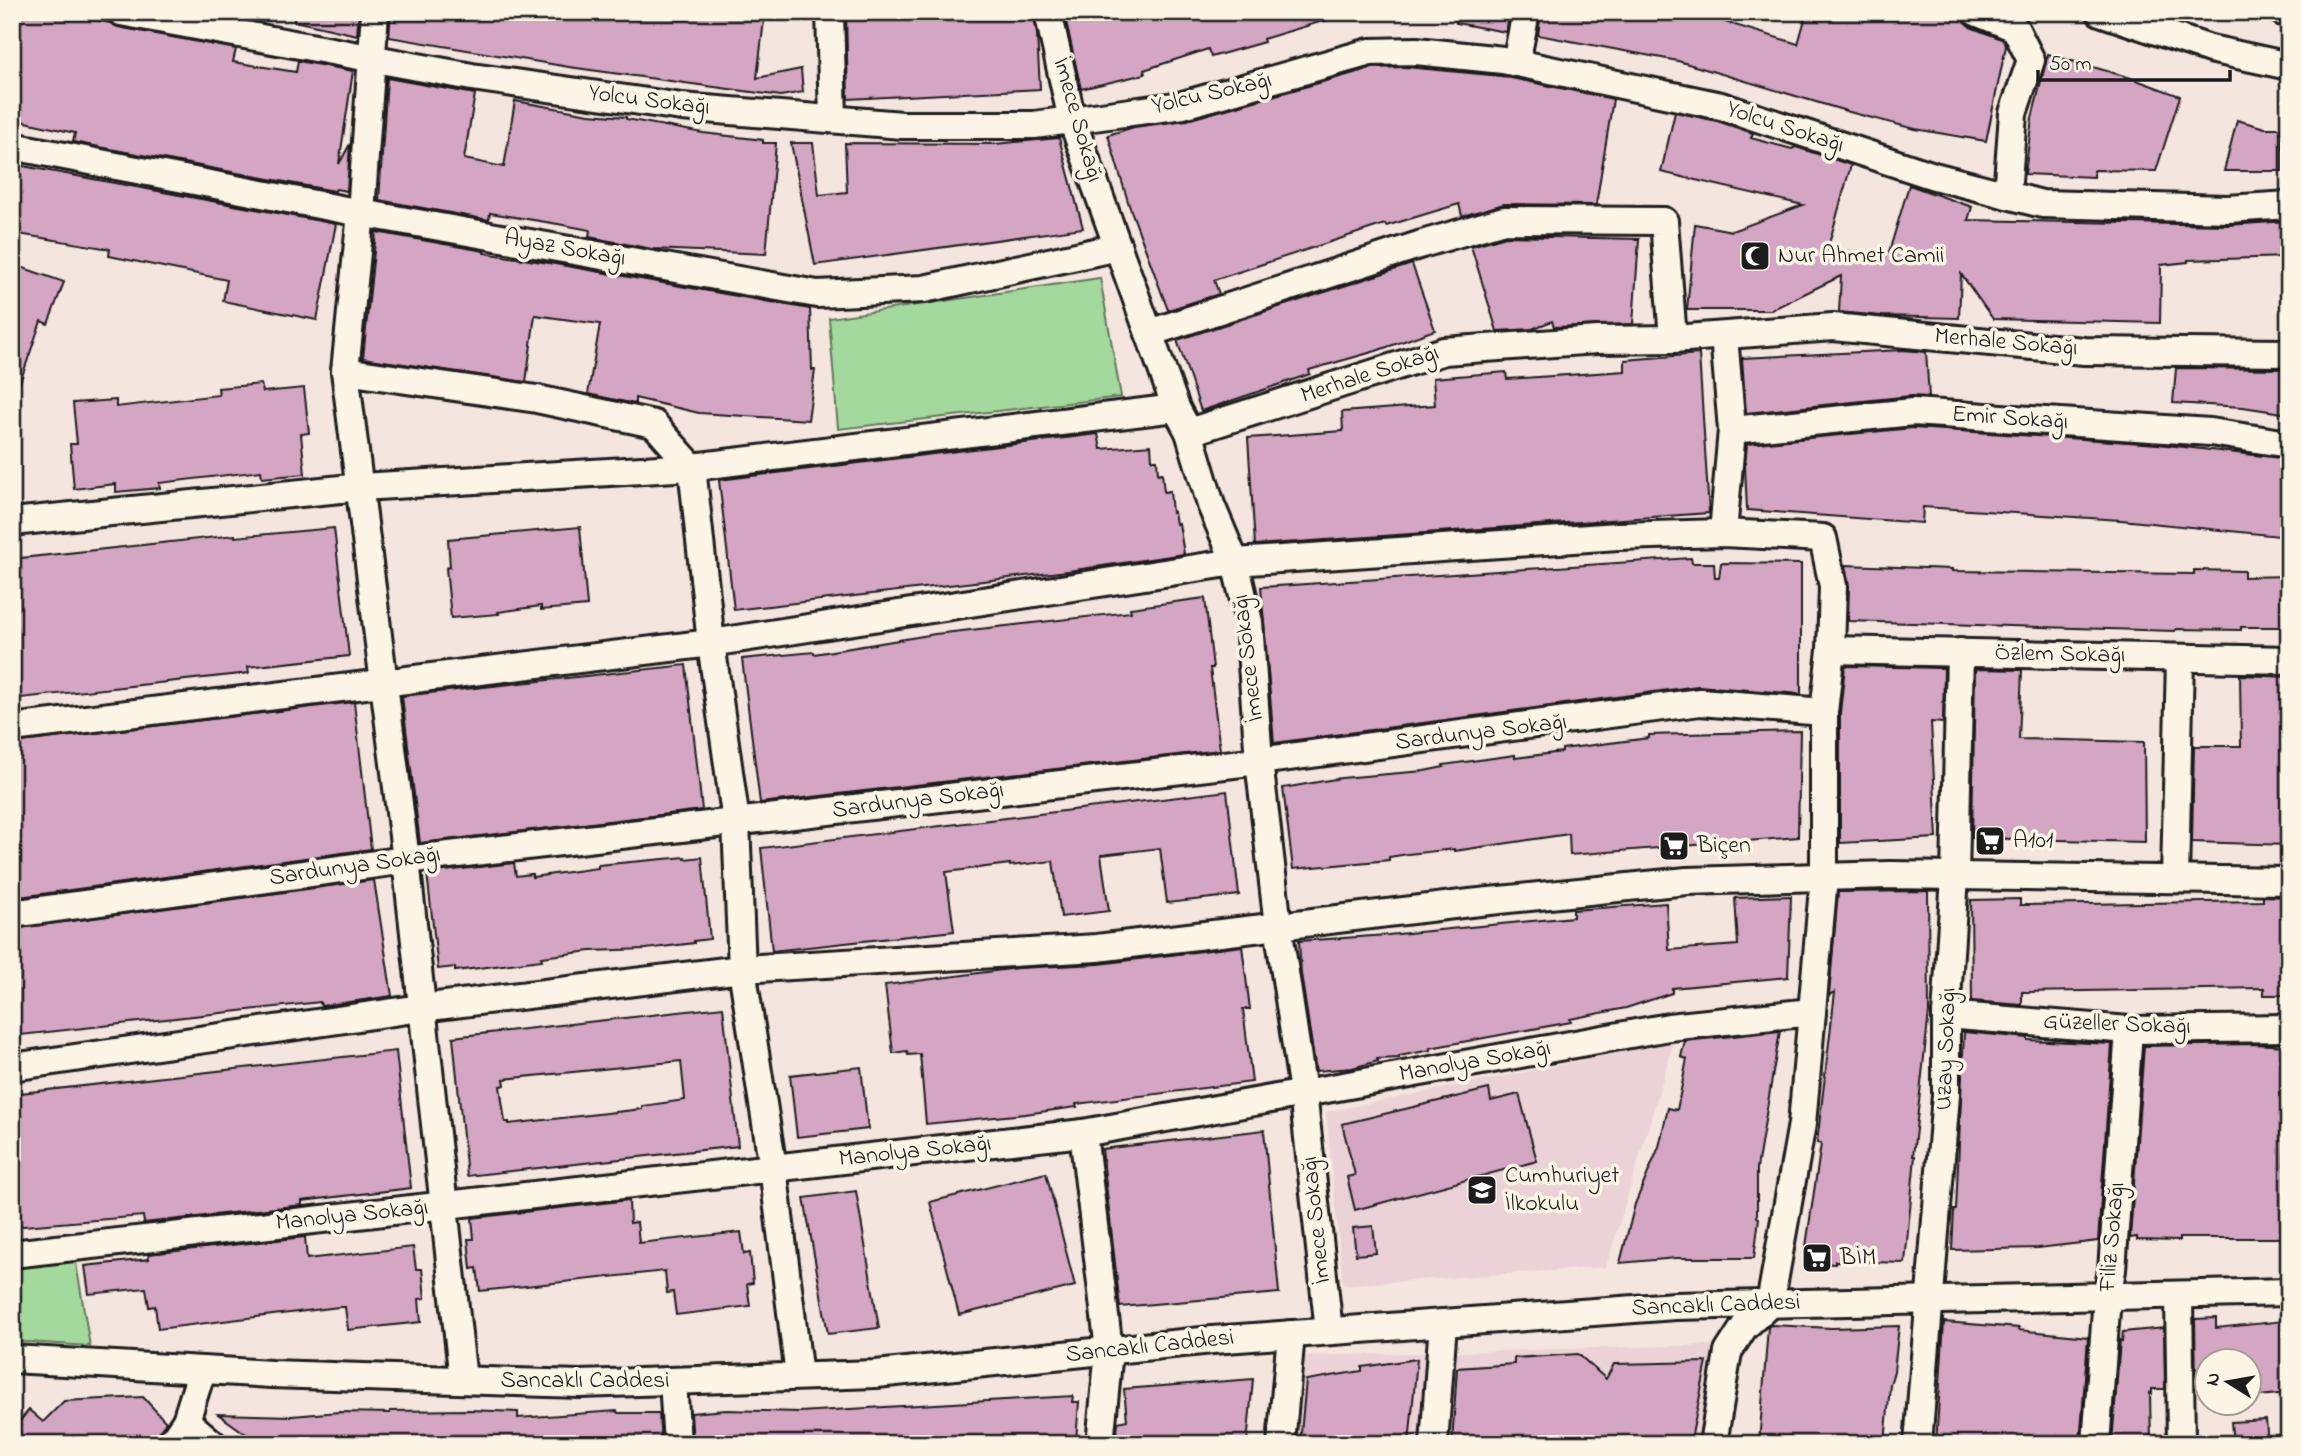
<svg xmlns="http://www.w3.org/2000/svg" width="2301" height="1456" font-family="'Indie Flower',sans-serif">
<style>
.built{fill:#ebd2d6}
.green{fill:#a3d99d;stroke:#607a5c;stroke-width:2}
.building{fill:#d5a5c4;stroke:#1c1c1c;stroke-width:2;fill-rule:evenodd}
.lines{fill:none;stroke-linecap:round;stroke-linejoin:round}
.minor-casing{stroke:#1c1c1c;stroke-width:32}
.minor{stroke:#fcf5e5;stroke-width:26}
.labels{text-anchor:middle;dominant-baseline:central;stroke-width:7;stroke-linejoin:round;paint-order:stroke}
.street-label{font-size:24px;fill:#1c1c1c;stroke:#fcf5e5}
.poi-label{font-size:24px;fill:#1c1c1c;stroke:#fcf5e5;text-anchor:start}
</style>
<rect width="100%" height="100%" fill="#f4e5de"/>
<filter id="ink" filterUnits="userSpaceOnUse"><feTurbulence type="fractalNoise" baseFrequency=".0143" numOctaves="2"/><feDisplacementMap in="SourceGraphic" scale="14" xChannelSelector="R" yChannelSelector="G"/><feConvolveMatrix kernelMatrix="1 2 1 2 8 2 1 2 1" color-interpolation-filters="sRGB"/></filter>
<g filter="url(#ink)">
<!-- built -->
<g class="built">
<path d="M1674,1042L1606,1267L1343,1285L1326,1112Z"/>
<path d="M1717,1345L1697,1444H1297L1305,1356Z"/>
</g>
<!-- green -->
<g class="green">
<path d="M1100,278L1121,397L838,429L829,318Z"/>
<path d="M75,1257L90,1346L12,1341V1263Z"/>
</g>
<!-- building -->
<g class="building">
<path d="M12,12H58L110,23L118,27L236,49L233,62L296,72L298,61L353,71L339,164L350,144L347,191L336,189L335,191L301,185L73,142L75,133L12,119Z"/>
<path d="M295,12H359L357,35L294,21Z"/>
<path d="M391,12H765L757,78L801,69L803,92L781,96L692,84L569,67L389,37Z"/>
<path d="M846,12H1033L1037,34L1040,89L848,99Z"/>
<path d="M1064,12H1332L1333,18L1263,39L1264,42L1211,57L1208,49L1144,70L1145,74L1081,89Z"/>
<path d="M1457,12H1510L1506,32L1456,23Z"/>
<path d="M1541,12H1692L1798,44L1807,12H1947L1962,17L1970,27L2004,40L2006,46L1986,141L1915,129L1853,113L1678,61L1538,35Z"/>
<path d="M2048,54L2131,78L2180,96L2156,171L2094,170V177L2025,174L2032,118Z"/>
<path d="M1406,67L1501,76L1613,99L1596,205L1504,204L1462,216L1459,204L1386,226L1385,224L1214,280L1219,294L1168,310L1129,205L1108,135L1134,127L1187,120L1372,68Z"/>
<path d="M387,78L475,94L464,159L504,167L515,101L589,114L626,117V119L703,133L763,140V143H776L766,254L652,249L589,237L590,230L558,224L490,213L489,220L379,200Z"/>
<path d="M1675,112L1717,121L1753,133L1751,138L1792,149L1796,147L1851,165L1827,251L1889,252L1909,185L1972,207L1968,220L2228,225L2289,221V257L2188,260V262L2161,265L2160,323L1993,319L1961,274L1959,318L1882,316L1839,312L1841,276L1771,310H1687L1695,224L1732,231L1803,205L1661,172Z"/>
<path d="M2237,120L2265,128H2282V171H2224Z"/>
<path d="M1059,138L1083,228L815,265L791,143H813L819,195L847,192L845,143L995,144Z"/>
<path d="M12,164L336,224L317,320L223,301L227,280L109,256L110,249L12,233Z"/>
<path d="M376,232L484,251V253L555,264L810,309L812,370H815L808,420L699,413L635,398V404L588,394L600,324L556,318L535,315L526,382L363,358Z"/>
<path d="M1506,236L1639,239L1633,324L1554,327L1552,321L1532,329L1497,331L1471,246Z"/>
<path d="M12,264L64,282L48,324L41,321L16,394H12Z"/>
<path d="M1412,264L1435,330L1376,351L1309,370L1310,374L1201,411L1177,340Z"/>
<path d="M1903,350L1926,352L1929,397L1911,396L1746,413L1742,358Z"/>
<path d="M1699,354L1709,513L1255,545L1248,438L1343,431L1342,412L1435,405L1433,378L1506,372L1507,379L1625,371V360Z"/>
<path d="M2176,368L2289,369V414L2243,407L2173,403Z"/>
<path d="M261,384L263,392L304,388L309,433L301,434L305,474L262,478L261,471L159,483L160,488L116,492V484L74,489L70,444H77L73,403L116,400V407L219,395L218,388Z"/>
<path d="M1913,428L2158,444L2289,459V537L2121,520L1923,507L1922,523L1747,510L1745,467L1747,444Z"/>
<path d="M1098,434L1101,449L1151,445L1152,460H1157L1158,474L1162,473L1164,492L1170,491L1172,513L1174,512L1176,524L1179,523L1184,554L1068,571L734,610L719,480Z"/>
<path d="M580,527L587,606L541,610V606L498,612L499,614L451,618L446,568L450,567L448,539Z"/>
<path d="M334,528L349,656L248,667L249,673L12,699V559L235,535V537Z"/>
<path d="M1691,558L1692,563H1714L1715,578H1719L1721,563L1801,564V694L1698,686L1274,743L1261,587Z"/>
<path d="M1845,565L1952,569V571L2194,574V570L2244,571V577L2289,576V627H2241V630L2176,629L2175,631L1848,621L1849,586Z"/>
<path d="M1205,598L1213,668H1210L1220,750L760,803L742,659L814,652V654L935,634L1131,612L1130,608Z"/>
<path d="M686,665L702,810L420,843L402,696Z"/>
<path d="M1845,666L1944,668L1943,723L1931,722L1937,838L1840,843V713Z"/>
<path d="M1975,669L2022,670L2019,739L2144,742L2145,842L1972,838Z"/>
<path d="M2240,675L2289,677V845L2192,842L2194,746H2241Z"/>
<path d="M354,702L371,849L12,898V743Z"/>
<path d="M1800,731L1798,837L1570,855L1569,834L1454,851V849L1408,854L1389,857V860L1293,869L1283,788L1341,778L1424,771L1444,767L1443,765L1515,755V758L1562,752V749L1649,738V735Z"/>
<path d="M1227,791L1239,895L1167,903L1160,848L1101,855L1109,911L1061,917L1053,861L1010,866V864L946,872L954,931L772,951L761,848Z"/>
<path d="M685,857V859L702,857L710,939L694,941V943L646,949L591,951L541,957L542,960L455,971V967L438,969L427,873L514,863L516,876L532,874V877L598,868V865Z"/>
<path d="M374,880L392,996L321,1006L320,1002L12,1036V929Z"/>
<path d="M1928,891L1929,1012L1913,1156H1915L1905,1263L1835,1261V1264L1815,1263L1814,1260H1804L1821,1144L1817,1143L1835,992L1829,995L1838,892Z"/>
<path d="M1791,896L1788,977L1672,988V993L1626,1008L1570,1019L1571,1022L1430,1048L1431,1050L1399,1056V1058L1377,1059L1378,1061L1352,1068L1316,1071L1301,974L1299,941L1388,935L1573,917V910L1666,903L1669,950L1738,945L1735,898Z"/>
<path d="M2263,896L2289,897V995H2264V988L2022,992V1005L1972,1001L1971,900L2020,899V905L2263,901Z"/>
<path d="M1242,946L1250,1009H1243L1252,1082L1076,1104L1077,1107L1025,1114L926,1124L920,1054L908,1055L907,1051L893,1053L885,985L1018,968L1099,964Z"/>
<path d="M723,1007L738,1146L467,1176L453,1037ZM681,1061L685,1100L642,1106V1109L509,1124V1122H505L500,1086L505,1085L504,1079Z"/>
<path d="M1780,1031L1757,1168V1217L1759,1218L1754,1258H1677L1620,1263L1635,1204L1659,1147L1668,1108L1677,1110L1687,1059L1681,1057L1685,1041Z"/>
<path d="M1964,1032L2028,1038V1040L2112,1044L2098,1241L2038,1248L1952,1250L1954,1210H1956Z"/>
<path d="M2252,1044L2289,1046L2284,1166H2289L2287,1238H2179V1241L2137,1240V1237L2130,1238L2144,1046Z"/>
<path d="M396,1051L411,1188L302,1201V1205L144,1223L143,1216L12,1227V1094Z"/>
<path d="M861,1067L868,1129L797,1137L790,1075Z"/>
<path d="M1489,1089L1491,1101L1519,1094L1537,1161L1355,1210L1347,1177L1355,1175L1342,1124Z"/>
<path d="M1264,1130L1279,1293L1120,1307L1102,1149Z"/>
<path d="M1046,1173L1075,1286L959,1315L930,1202Z"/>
<path d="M856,1191L879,1328L828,1334L804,1198Z"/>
<path d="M629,1200L630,1223L637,1222L639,1243L741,1232L744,1254L750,1253L753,1283L747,1284L750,1306L676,1315L673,1292L667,1293L665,1271L480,1291L477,1268L471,1269L468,1239H474L472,1218Z"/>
<path d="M1373,1226L1376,1253L1356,1255L1353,1228Z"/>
<path d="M305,1237L307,1259L413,1247L416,1269H422L425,1298L419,1299L421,1322L348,1330L345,1307H339L158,1329L155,1306L149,1307L146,1288L89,1294L85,1266L149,1259L148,1254Z"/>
<path d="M2216,1318V1328L2284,1321L2287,1350H2289V1393L2249,1397V1362H2207V1387L2196,1388L2195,1319Z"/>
<path d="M1944,1322L2019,1328L2018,1330L2088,1337L2080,1444H1936Z"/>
<path d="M1771,1325L1832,1328L1899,1326L1894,1371L1890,1385L1885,1444H1759L1768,1327Z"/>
<path d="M2164,1328L2165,1389H2152V1394L2150,1393L2151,1444H2112L2120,1340L2122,1341L2123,1332Z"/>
<path d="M1578,1354L1606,1379L1614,1364L1707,1362L1690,1444H1452L1457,1368L1514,1364V1358Z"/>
<path d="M1417,1359L1409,1444H1300L1306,1380L1362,1371V1367Z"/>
<path d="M1253,1379L1247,1444H1116L1118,1422L1127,1420L1124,1389Z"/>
<path d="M1073,1396L1072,1402H1079L1076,1441L1070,1442V1444H693L691,1413L726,1410L799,1412Z"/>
<path d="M143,1397L166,1422L157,1435L154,1444H12V1430L29,1410L43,1422L64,1401Z"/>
<path d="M470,1410L518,1412V1418L617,1411L618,1413H659L661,1444H260L218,1414L292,1416L339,1412L390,1413V1411Z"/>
<path d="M2266,1420L2268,1444H2233L2231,1422Z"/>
</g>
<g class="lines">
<!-- minor casing -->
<g class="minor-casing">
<g id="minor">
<path d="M121,12L472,77L682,107L902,125H1034L1183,105L1370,52L1416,51L1503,60L1721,106L1934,176L2042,204L2228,209L2289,205"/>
<path d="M375,12L361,213L345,371L406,860L463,1380"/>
<path d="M830,12L833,119"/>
<path d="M1048,12L1072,120L1176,408L1189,432L1211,505L1235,562L1249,622L1259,761L1278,926L1303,1092L1329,1331"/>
<path d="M1976,12L2015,28L2031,60L2013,113L2007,195"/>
<path d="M2100,12L2210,49L2289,66"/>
<path d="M2283,12L2289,13"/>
<path d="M1516,63L1526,12"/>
<path d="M12,146L361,213L817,294L924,289L1118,247"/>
<path d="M1149,333L1422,244L1504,220L1664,221L1673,339"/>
<path d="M345,371L537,399L654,424L692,467L711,643L736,822L742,969L773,1168L799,1376"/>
<path d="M1732,430L1913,412L2210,432L2289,444"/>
<path d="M1189,432L1444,351L1597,340L1673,339L1833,327L2084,351L2289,353"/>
<path d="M12,522L361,487L692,467L1176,408"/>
<path d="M1723,533L1732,430L1724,336"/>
<path d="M1831,650L2289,660"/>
<path d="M12,728L711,643L1235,562L1618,536L1723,533L1823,538L1833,586L1831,650L1824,712V877L1802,1124L1770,1304L1744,1327L1728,1352L1713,1444"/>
<path d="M2175,879L2180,658"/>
<path d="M12,914L406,860L1259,761L1700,702L1824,712"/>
<path d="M1946,1015L2129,1030L2289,1028"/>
<path d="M12,1067L421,1008L742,969L1097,948L1470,903L1687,881L1890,875L2289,881"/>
<path d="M1083,1133L1109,1350L1100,1444"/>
<path d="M12,1254L1083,1133L1669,1027L1812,1012"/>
<path d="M2179,1295L2181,1444"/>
<path d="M12,1359L271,1374L580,1384L876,1374L1212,1340L1675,1306L2289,1292"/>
<path d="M673,1381L677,1444"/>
<path d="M186,1421L213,1444"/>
<path d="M170,1444L186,1421L202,1370"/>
<path d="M1281,1444L1291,1334"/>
<path d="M1434,1444L1443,1323"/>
<path d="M1918,1444L1946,1095V1015L1955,876L1960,652"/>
<path d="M2096,1444L2107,1297L2112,1270L2129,1030"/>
</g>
</g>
<!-- minor -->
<use href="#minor" class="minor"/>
</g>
</g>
<!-- icons -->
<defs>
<g id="mosque-square" transform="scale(1.575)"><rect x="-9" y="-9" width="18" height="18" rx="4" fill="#1c1c1c" stroke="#fcf5e5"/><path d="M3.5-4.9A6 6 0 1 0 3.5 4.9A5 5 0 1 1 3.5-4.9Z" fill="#fff"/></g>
<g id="supermarket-square" transform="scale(1.575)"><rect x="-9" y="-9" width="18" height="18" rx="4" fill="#1c1c1c" stroke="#fcf5e5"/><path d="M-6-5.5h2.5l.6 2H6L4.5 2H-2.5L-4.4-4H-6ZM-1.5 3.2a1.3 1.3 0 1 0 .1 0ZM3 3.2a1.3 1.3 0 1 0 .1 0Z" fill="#fff"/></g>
<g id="school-square" transform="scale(1.575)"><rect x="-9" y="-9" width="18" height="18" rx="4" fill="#1c1c1c" stroke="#fcf5e5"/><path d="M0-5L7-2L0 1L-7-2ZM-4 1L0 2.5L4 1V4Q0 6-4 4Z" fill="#fff"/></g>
</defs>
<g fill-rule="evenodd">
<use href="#mosque-square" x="1755" y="256"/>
<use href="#supermarket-square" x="1990" y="841"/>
<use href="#supermarket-square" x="1674" y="846"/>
<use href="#school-square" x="1482" y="1190"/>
<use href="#supermarket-square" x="1817" y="1258"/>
</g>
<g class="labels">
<!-- street labels -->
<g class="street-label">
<text transform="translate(1212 94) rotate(-13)">Yolcu Sokağı</text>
<text transform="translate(649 101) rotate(7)">Yolcu Sokağı</text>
<text transform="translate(1077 120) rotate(74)">İmece Sokağı</text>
<text transform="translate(1785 128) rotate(18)">Yolcu Sokağı</text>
<text transform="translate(565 249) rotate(10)">Ayaz Sokağı</text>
<text transform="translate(2006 343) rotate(5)">Merhale Sokağı</text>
<text transform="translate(1370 375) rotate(-18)">Merhale Sokağı</text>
<text transform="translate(2010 419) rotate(4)">Emir Sokağı</text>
<text transform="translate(2060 655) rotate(1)">Özlem Sokağı</text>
<text transform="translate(1249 658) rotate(-97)">İmece Sokağı</text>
<text transform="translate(1481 733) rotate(-7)">Sardunya Sokağı</text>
<text transform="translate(918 801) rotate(-7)">Sardunya Sokağı</text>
<text transform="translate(355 867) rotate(-8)">Sardunya Sokağı</text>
<text transform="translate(2117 1025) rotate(2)">Güzeller Sokağı</text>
<text transform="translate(1947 1049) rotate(-88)">Uzay Sokağı</text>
<text transform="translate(1475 1062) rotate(-10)">Manolya Sokağı</text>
<text transform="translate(915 1152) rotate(-6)">Manolya Sokağı</text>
<text transform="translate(352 1216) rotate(-6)">Manolya Sokağı</text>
<text transform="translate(1317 1220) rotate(-96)">İmece Sokağı</text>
<text transform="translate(2113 1237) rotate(-85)">Filiz Sokağı</text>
<text transform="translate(1716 1306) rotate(-2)">Sancaklı Caddesi</text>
<text transform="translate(1150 1347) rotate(-6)">Sancaklı Caddesi</text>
<text x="585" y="1381">Sancaklı Caddesi</text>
</g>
<!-- poi labels -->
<g class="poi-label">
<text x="1778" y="256">Nur Ahmet Camii</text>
<text x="2013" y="841">A101</text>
<text x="1697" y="846">Biçen</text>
<text x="1505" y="1176">Cumhuriyet<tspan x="1505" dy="28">İlkokulu</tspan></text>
<text x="1840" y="1258">BİM</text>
</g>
</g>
<!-- margin -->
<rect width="2301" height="1456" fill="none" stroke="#fcf5e5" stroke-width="42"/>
<rect x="21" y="21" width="2259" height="1414" fill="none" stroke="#1c1c1c" stroke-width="2.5" filter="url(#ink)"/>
<!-- north arrow -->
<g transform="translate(2228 1382) rotate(281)"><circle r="33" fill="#fcf5e5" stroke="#a29e95" stroke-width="2"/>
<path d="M0-5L12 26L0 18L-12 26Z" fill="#1c1c1c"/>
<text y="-10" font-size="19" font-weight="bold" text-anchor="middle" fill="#1c1c1c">N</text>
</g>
<!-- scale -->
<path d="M2038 70v10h192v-10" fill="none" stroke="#1c1c1c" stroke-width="3.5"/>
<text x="2049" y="70" font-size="21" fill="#1c1c1c" stroke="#fcf5e5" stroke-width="5" paint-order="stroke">50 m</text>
</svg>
